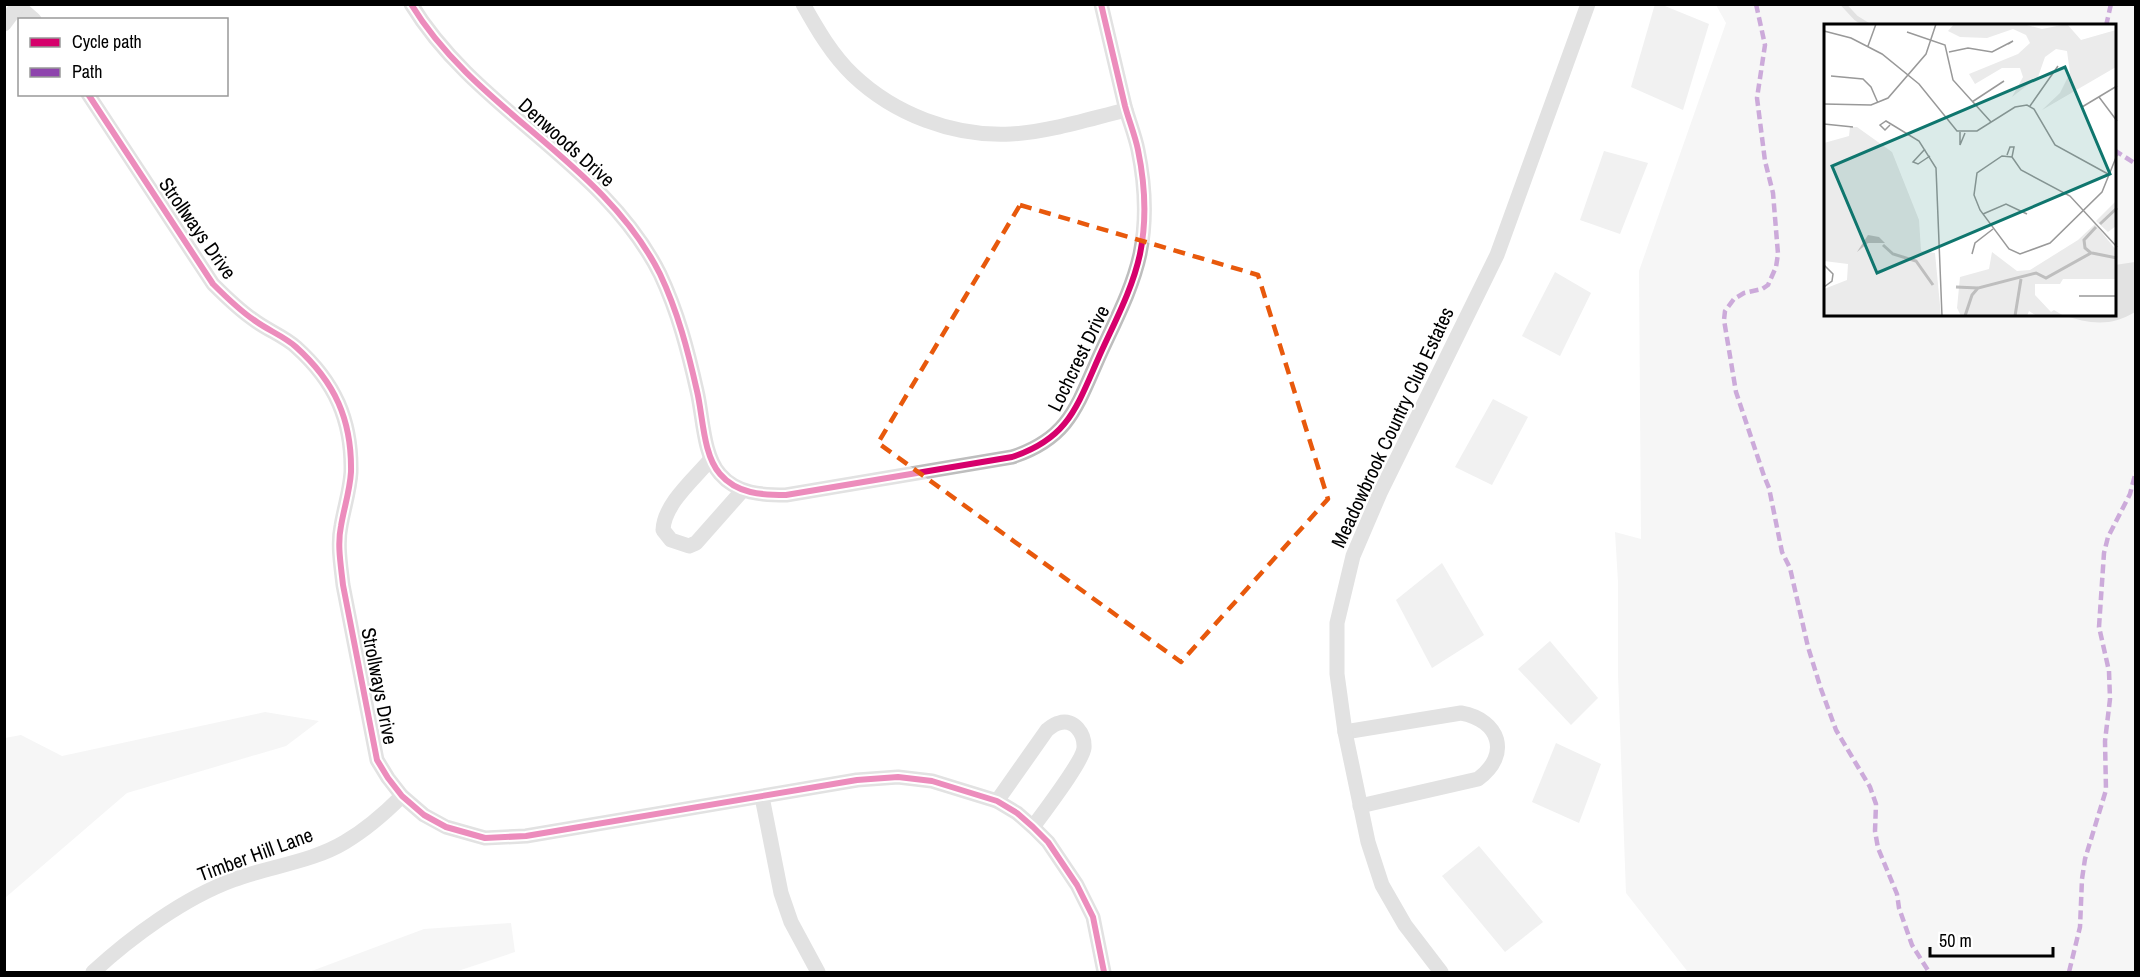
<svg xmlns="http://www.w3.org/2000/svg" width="2140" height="977" font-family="'Archivo Narrow',sans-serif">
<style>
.green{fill:#ebebeb;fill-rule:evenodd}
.water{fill:#bebebe}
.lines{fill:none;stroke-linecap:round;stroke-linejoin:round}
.stream{stroke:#bebebe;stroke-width:5}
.building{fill:#dfdfdf}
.minor{stroke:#bebebe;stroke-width:15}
.quiet{stroke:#8e44ad;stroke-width:4.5;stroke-dasharray:9 4.5;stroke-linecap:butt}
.cycleway-casing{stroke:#fff;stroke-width:10}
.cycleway{stroke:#d6006c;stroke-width:6}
.marked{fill:none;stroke:#e8590c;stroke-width:4.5;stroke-dasharray:12 8;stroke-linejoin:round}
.labels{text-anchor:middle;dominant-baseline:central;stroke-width:4.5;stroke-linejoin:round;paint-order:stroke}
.street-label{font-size:20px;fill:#000;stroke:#fff}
.inset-river{fill:none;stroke:#bebebe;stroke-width:3}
.inset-road{fill:none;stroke:#999;stroke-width:1.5}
.view{fill:#0f766e;fill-opacity:0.15;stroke:#0f766e;stroke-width:3}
.inset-edge{fill:none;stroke:#000;stroke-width:3}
</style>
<rect width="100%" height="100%" fill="#fff"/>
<!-- green -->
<g class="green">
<path d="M1716,5H2135V972H1688L1626,893L1618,675V582L1615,532L1641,539L1639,271L1726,23ZM1825,26H2114V315H1825Z"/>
<path d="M265,712L319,721L286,746L127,793L5,898V738L21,735L62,756Z"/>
<path d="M511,923L515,952L455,972H309L424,929Z"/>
</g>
<!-- water -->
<path class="water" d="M2135,262V312C2111,327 2089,324 2063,315H2114L2115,265Z"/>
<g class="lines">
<!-- stream -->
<path class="stream" d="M1843,4L1856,18L1869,26"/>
</g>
<!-- building -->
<g class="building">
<path d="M1655,4H1660L1709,24L1683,110L1631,87Z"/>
<path d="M1604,151L1648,163L1620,234L1580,220Z"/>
<path d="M1555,272L1591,293L1560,356L1522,336Z"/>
<path d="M1493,399L1528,417L1492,485L1455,467Z"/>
<path d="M1442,563L1484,635L1432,668L1396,600Z"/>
<path d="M1550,641L1598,698L1571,725L1518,669Z"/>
<path d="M1556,743L1601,764L1579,823L1532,802Z"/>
<path d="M1479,846L1543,922L1505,952L1442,876Z"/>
</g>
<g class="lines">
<!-- minor -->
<g class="minor">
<path d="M411,4C476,111 604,162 660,274C678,312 688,351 697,391C703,416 703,455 720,474C737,494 762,495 786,495L1012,457C1067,439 1076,409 1098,359C1113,325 1132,291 1140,254C1147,220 1145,184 1138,150C1135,135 1129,121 1125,106C1117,72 1109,38 1101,4"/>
<path d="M803,4C817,29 832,55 853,75C894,114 953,137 1011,134C1049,132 1089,119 1126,110"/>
<path d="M18,6L34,20"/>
<path d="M4,24L19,4"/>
<path d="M88,94L213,284C226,297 239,310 254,320C267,330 284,336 296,347C335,382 352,420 351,472C350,490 344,508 341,526C337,545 341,566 343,585L377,760L388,778L402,796L424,815L446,827L485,838L526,836L857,780L898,777L932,781L997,801L1017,813L1033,827L1048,842L1077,885L1093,917L1104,972"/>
<path d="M710,460C694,479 664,504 663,530L671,540L689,546L696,543L742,491"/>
<path d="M1345,732L1461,713C1500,720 1511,755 1478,779L1360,806"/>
<path d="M762,797L781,893L791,922L818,972"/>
<path d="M997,801L1047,730C1051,727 1054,724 1059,723C1074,718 1085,734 1084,748C1083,761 1043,813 1033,827"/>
<path d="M93,972C131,937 184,898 233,880C270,866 312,862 345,842C367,829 384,814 402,796"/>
<path d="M1441,972L1405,925L1382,885L1368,842L1345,732L1337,674V623L1353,556L1380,493L1497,255L1588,4"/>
</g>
<!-- quiet -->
<g class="quiet">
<path d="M1756,4L1765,45L1757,98L1765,161L1773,193L1778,254L1776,267L1768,285L1762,289L1744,293L1734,299L1725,311L1724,320L1736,392L1764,476L1769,488L1782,552L1790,568L1808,647L1821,689L1836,730L1870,787L1876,804L1875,831L1878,848L1897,894L1899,908L1912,945L1929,972"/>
<path d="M2106,26L2111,4"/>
<path d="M2114,150L2136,164"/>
<path d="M2069,972L2080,927L2082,879L2085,859L2106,790L2105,741L2110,699L2109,671L2099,627L2104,553L2108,537L2130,494L2136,471"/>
</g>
<!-- cycleway casing -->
<g class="cycleway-casing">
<g id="cycleway">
<path d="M411,4C476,111 604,162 660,274C678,312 688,351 697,391C703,416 703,455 720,474C737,494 762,495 786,495L1012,457C1067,439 1076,409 1098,359C1113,325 1132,291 1140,254C1147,220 1145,184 1138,150C1135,135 1129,121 1125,106C1117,72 1109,38 1101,4"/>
<path d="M88,94L213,284C226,297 239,310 254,320C267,330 284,336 296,347C335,382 352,420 351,472C350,490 344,508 341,526C337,545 341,566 343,585L377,760L388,778L402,796L424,815L446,827L485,838L526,836L857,780L898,777L932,781L997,801L1017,813L1033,827L1048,842L1077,885L1093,917L1104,972"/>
</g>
</g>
<!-- cycleway -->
<use href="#cycleway" class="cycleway"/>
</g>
<!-- marked area -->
<path d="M0 0H2140V977H0ZM1020,205L1258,275L1328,499L1181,662L878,443Z" fill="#fff" fill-opacity=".55" fill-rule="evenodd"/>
<path class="marked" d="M1020,205L1258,275L1328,499L1181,662L878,443Z"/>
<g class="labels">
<!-- street labels -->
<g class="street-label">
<text transform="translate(567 142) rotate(42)">Denwoods Drive</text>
<text transform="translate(198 228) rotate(55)">Strollways Drive</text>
<text transform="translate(1078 358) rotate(-64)">Lochcrest Drive</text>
<text transform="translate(1392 427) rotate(-65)">Meadowbrook Country Club Estates</text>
<text transform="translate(380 686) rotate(79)">Strollways Drive</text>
<text transform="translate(255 854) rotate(-20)">Timber Hill Lane</text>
</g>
</g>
<!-- overview -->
<g transform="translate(1824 24)">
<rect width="292" height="292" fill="#fff"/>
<path d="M130,0H199L218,5L243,0L257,16L292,6V43L218,86L236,69L246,49L243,27L232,25L221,33L214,53L188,73L199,53L196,44H178L151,60L145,50L194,30L206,19L202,11L189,5L163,14L136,13L124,7ZM26,103H33L68,128L95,196L97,227L111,229L117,292H0V265L23,256L24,240L0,237V119L25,112ZM292,177V202L284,208L272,197ZM271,200L292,226V255H239L236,260H211V271L227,288L230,286L240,292H213L205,287L203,292H137L133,284L136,253L165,245L168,228L193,247L206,246L254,216Z" fill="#ebebeb"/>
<path d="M44,211L55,213L61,219H44L33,228Z" fill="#bebebe"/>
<path class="inset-river" d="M276,200L293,184M59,221L69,230L92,237L109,261M268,229L293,234M132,263L154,264M141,292L148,271L154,264L212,249L222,254L267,229L261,224L260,216L272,203M191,292L197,255"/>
<path class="inset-road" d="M0,7L27,14L58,30L95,60L133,107H153L191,83L203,81L210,85L231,121L284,150M83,8L121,21L129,56L167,98M44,22L52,0M125,28L144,24L168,28L189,17L184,20M7,52L39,55L47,63L54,79M275,73L293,97M148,78L180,57M0,80L47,81L64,74L102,30L112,0M206,82L234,42M258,83L293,62M0,100L29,103M66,101L61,106L56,101L62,97L95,117L112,144L118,292M136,108V121L141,109M101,125L89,138L94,140L106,132M183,131L186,123H190L188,133L197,146L246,172L293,223M188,133L178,132L153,149L150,171L156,186L185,225L196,230L226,219L278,168L293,131M159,190L182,180L203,190M148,230L151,219L169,205M0,241L9,250L8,257L0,263M255,272H293"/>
<path class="view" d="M241,43L286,150L53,249L8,142Z"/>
<rect width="292" height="292" class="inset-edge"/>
</g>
<!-- border -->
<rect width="2140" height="977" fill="none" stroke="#000000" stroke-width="12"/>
<!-- legend -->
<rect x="18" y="18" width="210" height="78" fill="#ffffff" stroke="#999999" stroke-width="1.5"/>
<rect x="30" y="38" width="30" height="9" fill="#d6006c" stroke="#999999" stroke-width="1.5"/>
<text x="72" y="48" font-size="18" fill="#000000">Cycle path</text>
<rect x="30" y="68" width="30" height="9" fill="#8e44ad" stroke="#999999" stroke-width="1.5"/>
<text x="72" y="78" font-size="18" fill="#000000">Path</text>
<!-- scale -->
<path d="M1930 947v9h123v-9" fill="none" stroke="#000000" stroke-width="3"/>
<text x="1939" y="947" font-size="18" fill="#000000" stroke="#ffffff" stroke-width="4.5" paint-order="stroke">50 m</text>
</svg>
